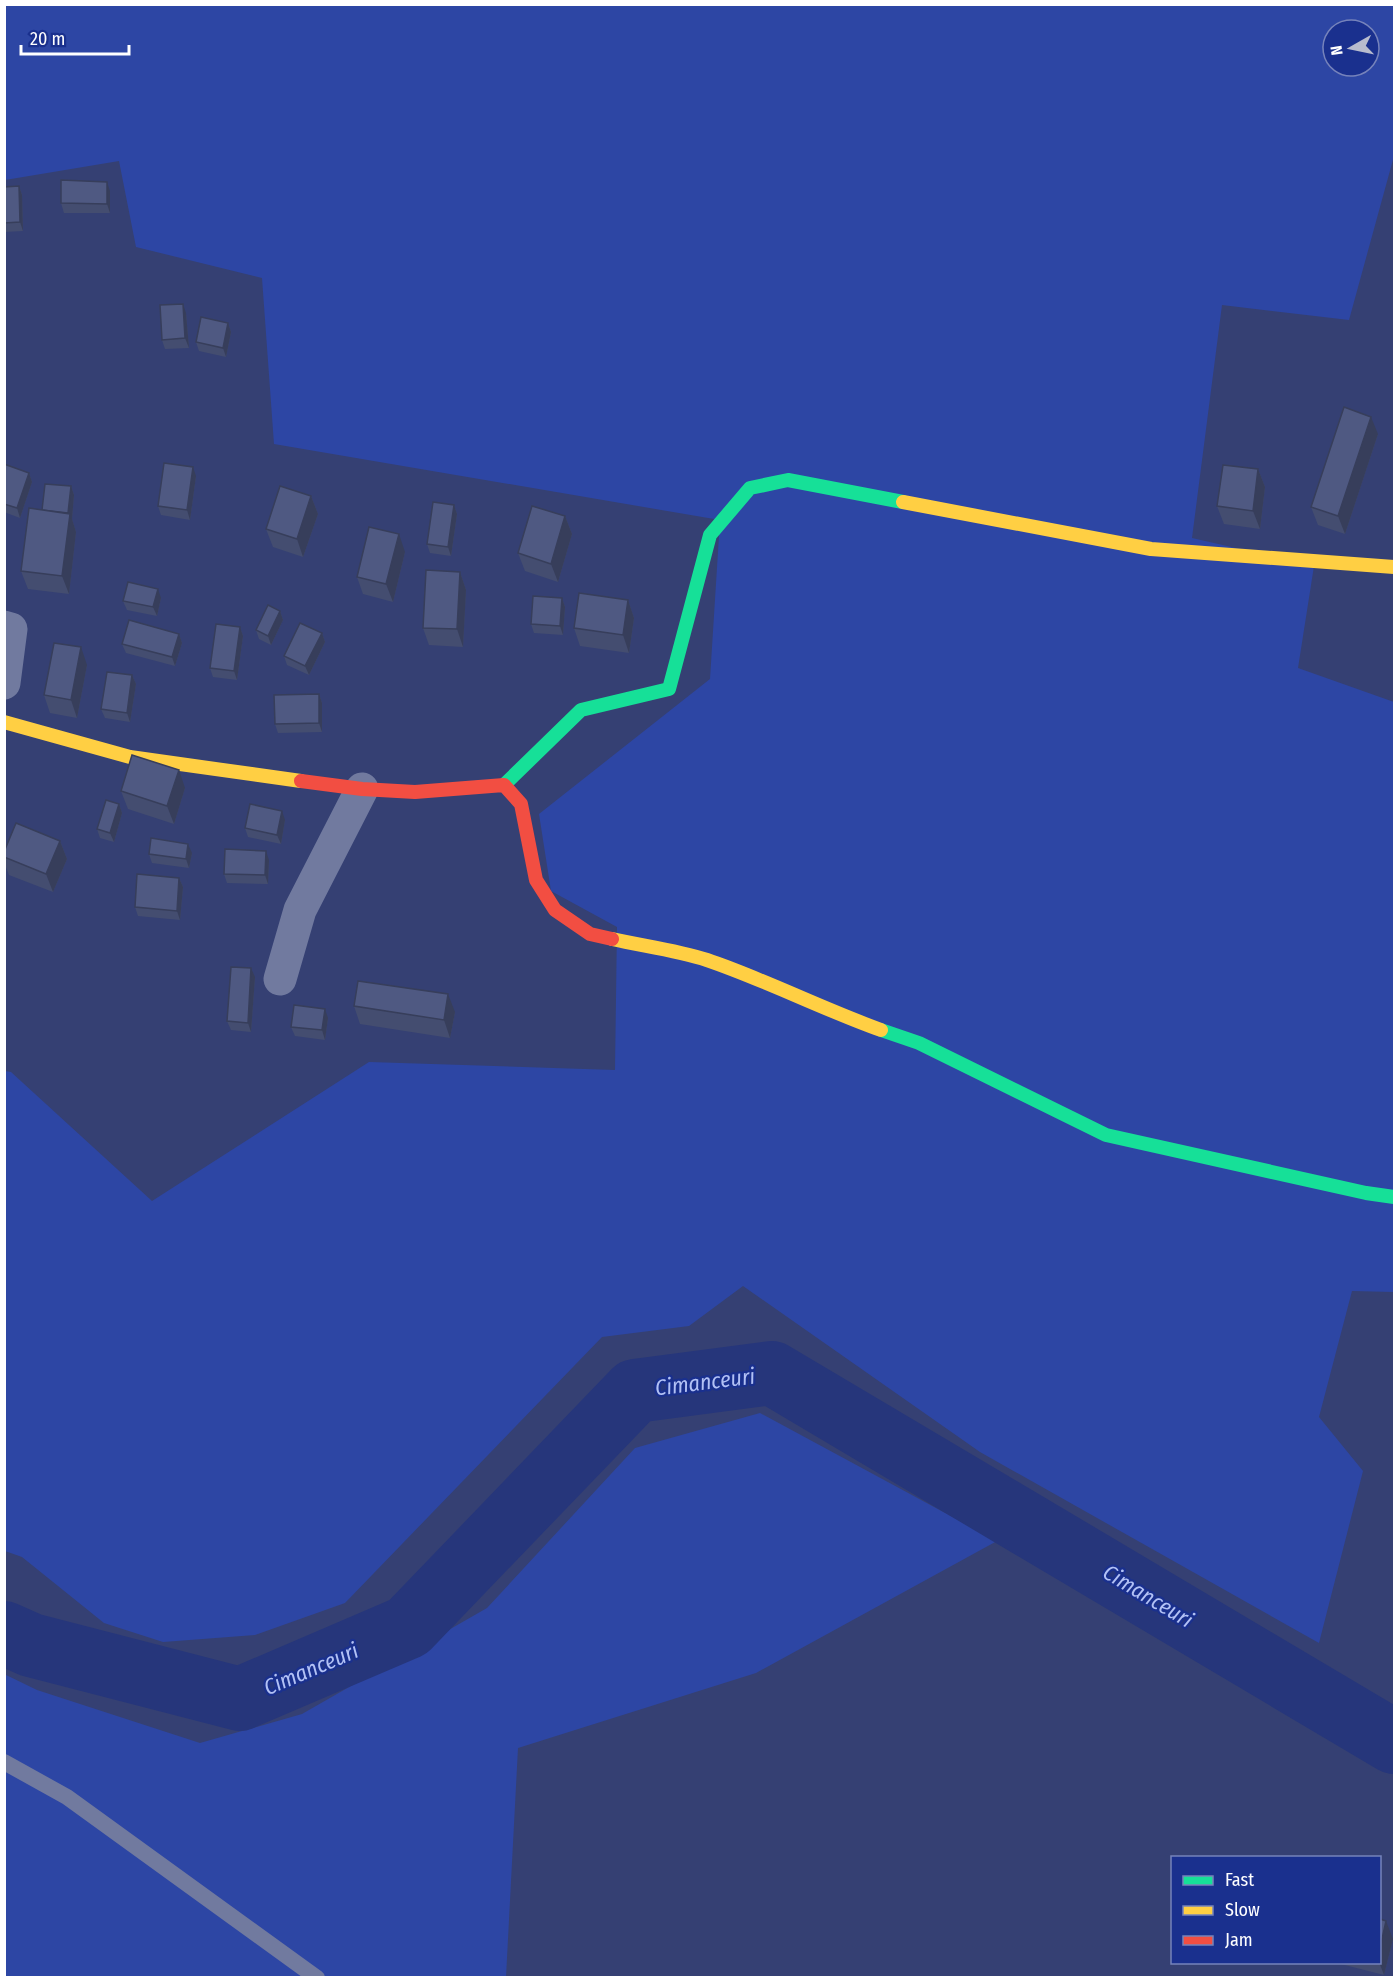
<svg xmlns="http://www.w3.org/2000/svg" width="1399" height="1982" font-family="'Fira Sans Condensed',sans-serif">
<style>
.green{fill:#2d46a4;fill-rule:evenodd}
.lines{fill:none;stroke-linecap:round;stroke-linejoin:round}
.river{stroke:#26367b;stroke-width:64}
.lane{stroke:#717a9f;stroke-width:16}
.street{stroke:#717a9f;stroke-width:33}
.fast{stroke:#16e098;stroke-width:14}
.slow{stroke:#ffcf43;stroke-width:14}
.jam{stroke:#f24e42;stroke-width:14}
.wall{fill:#444d70}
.shaded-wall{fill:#373e5b}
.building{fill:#4f5982;stroke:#373e5b;stroke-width:1.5}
.labels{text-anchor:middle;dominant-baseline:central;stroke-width:4.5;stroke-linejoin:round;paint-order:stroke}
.water-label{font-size:22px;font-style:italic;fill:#b2c1f5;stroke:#1a308e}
</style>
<rect width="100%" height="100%" fill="#354073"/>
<!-- green -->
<g class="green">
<path d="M5,5H1394V156L1349,320L1222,305L1192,538L1314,566L1298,668L1394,702V1292L1352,1291L1319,1417L1363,1471L1319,1643L980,1452L743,1286L689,1326L602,1337L345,1603L255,1635L163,1642L104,1623L22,1557L5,1551V1071L11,1072L152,1201L369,1062L615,1070L617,927L551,891L539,814L710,679L720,520L274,444L262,278L136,247L119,161L5,180ZM1333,30H1369V66H1333Z"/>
<path d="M760,1413L997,1541L756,1673L518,1748L506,1977H5L4,1674L37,1690L200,1743L302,1714L487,1608L635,1448Z"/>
</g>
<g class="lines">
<!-- river -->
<path class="river" d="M4,1633L31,1645L240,1699L408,1627L635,1391L772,1373L1394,1742"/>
<!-- lane -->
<path class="lane" d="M4,1762L67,1797L317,1978"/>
<!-- street -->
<g class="street">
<path d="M4,627L11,629L4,683"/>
<path d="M280,979L300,910L362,789"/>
</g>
<!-- fast -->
<g class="fast">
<path d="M504,785L581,710L669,689L710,535L750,488L788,480L903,502"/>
<path d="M881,1030L919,1043L1106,1135L1366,1193L1394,1197"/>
</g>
<!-- slow -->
<g class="slow">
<path d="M903,502L1151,549L1394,567"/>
<path d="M4,722L130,757L301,781"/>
<path d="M612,939C643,946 677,950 707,960C766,980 822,1009 881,1030"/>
</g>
<!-- jam -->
<path class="jam" d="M301,781L362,789L415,792L504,785L521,804L536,880L555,910L590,934L612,939"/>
</g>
<!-- wall -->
<g class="wall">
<path d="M19,186L22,195L23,231L4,232V187Z"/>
<path d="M110,191V213H64L61,203Z"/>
<path d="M186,313L189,348L165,349L162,340Z"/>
<path d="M228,323L231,332L226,357L199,351L196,342Z"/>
<path d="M1378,434L1345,534L1318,525L1311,507Z"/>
<path d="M4,464L29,473L32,482L20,518L4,512Z"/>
<path d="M1258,469L1265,487L1260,529L1224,524L1217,506Z"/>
<path d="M196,476L190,520L161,515L158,506Z"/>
<path d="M71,486L74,495L72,519L76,532L69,594L28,589L21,571L42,510Z"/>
<path d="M311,496L318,514L303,557L273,547L266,529Z"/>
<path d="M454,505L457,514L451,556L430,553L427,544Z"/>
<path d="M565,516L572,534L558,582L525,571L518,553Z"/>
<path d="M405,552L393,602L363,594L357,577Z"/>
<path d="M460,572L466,590L463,647L429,645L423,628Z"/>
<path d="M161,598L157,616L127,610L123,601Z"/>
<path d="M562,598L565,607L563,635L534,633L531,624Z"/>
<path d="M628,600L634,618L629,653L580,646L574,628Z"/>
<path d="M280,611L283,620L271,645L259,639L256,630Z"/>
<path d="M240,627L243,636L237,680L213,677L210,668Z"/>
<path d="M322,633L325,642L309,675L287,665L284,656Z"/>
<path d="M179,634L182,643L175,666L126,653L122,644Z"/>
<path d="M87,665L77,718L50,713L44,695Z"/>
<path d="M132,675L136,684L130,722L105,718L101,709Z"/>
<path d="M319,694L322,703V732L278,733L275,724Z"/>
<path d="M185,788L174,824L128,809L121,791Z"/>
<path d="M119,804L122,813L114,842L100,838L97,829Z"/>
<path d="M285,820L281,844L248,837L245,828Z"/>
<path d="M60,841L67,859L53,892L9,875L4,862V852Z"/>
<path d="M192,853L189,868L152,863L149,854Z"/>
<path d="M269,860L268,884L227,883L224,874Z"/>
<path d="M179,878L183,887L180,920L138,916L135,907Z"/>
<path d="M255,977L251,1032L231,1030L227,1021Z"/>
<path d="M354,1006L455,1012L450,1038L360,1024Z"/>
<path d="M328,1018L325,1040L295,1036L291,1027Z"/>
<path d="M1393,1939L1384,1975L1337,1963V1962H1380Z"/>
</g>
<!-- shaded-wall -->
<g class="shaded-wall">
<path d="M107,182L110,191V213L107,204Z"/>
<path d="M19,186L22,195L23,231L20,222Z"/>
<path d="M183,304L186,313L189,348L185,338Z"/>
<path d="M228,323L231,332L226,357L223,348Z"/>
<path d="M1371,417L1378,434L1345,534L1338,516Z"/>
<path d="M193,467L196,476L190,520L187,510Z"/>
<path d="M1258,469L1265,487L1260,529L1253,511Z"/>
<path d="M29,473L32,482L20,518L17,508Z"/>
<path d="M71,486L74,495L72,519L76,532L69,594L62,576Z"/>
<path d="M311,496L318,514L303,557L297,539Z"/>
<path d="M454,505L457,514L451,556L448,547Z"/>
<path d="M565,516L572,534L558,582L551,564Z"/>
<path d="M399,534L405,552L393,602L386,584Z"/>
<path d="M460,572L466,590L463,647L457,629Z"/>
<path d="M158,589L161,598L157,616L153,607Z"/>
<path d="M562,598L565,607L563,635L560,626Z"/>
<path d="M628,600L634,618L629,653L623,635Z"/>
<path d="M280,611L283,620L271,645L268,636Z"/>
<path d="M240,627L243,636L237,680L234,671Z"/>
<path d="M322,633L325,642L309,675L305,666Z"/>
<path d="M179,634L182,643L175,666L172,657Z"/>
<path d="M81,647L87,665L77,718L71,700Z"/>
<path d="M132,675L136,684L130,722L127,713Z"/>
<path d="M319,694L322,703V732L319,723Z"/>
<path d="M179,770L185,788L174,824L167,806Z"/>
<path d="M119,804L122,813L114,842L110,833Z"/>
<path d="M282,811L285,820L281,844L277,835Z"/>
<path d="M60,841L67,859L53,892L46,874Z"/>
<path d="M188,844L192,853L189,868L186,859Z"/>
<path d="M266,851L269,860L268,884L265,875Z"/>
<path d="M179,878L183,887L180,920L177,911Z"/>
<path d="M251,968L255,977L251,1032L248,1023Z"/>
<path d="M448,994L455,1012L450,1038L444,1020Z"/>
<path d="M325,1009L328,1018L325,1040L322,1030Z"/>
<path d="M1386,1921L1393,1939L1384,1975L1379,1962L1380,1948Z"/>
</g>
<!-- building -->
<g class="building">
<path d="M61,180L107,182V204L61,203Z"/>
<path d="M19,186L20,222L4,223V187Z"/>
<path d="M183,304L185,338L162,340L160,305Z"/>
<path d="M201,317L228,323L223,348L196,342Z"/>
<path d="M1344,407L1371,417L1338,516L1311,507Z"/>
<path d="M164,463L193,467L187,510L158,506Z"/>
<path d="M4,464L29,473L17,508L4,504Z"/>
<path d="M1223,465L1258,469L1253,511L1217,506Z"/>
<path d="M45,484L71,486L68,513L42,510Z"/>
<path d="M280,486L311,496L297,539L266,529Z"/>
<path d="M433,502L454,505L448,547L427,544Z"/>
<path d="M532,506L565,516L551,564L518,553Z"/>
<path d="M29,508L70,514L62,576L21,571Z"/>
<path d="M369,527L399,534L386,584L357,577Z"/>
<path d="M426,570L460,572L457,629L423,628Z"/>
<path d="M128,582L158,589L153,607L123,601Z"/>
<path d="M579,593L628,600L623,635L574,628Z"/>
<path d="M533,596L562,598L560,626L531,624Z"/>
<path d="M268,605L280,611L268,636L256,630Z"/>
<path d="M129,620L179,634L172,657L122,644Z"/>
<path d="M300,623L322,633L305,666L284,656Z"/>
<path d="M216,624L240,627L234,671L210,668Z"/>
<path d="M54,643L81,647L71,700L44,695Z"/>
<path d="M107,672L132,675L127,713L101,709Z"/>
<path d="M319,694V723L275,724L274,695Z"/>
<path d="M132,755L179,770L167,806L121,791Z"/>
<path d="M106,800L119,804L110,833L97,829Z"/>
<path d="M250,804L282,811L277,835L245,828Z"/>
<path d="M16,823L60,841L46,874L4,857V852Z"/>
<path d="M151,838L188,844L186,859L149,854Z"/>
<path d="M225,849L266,851L265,875L224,874Z"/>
<path d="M137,874L179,878L177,911L135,907Z"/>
<path d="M231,967L251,968L248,1023L227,1021Z"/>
<path d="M358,981L448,994L444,1020L354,1006Z"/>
<path d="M294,1005L325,1009L322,1030L291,1027Z"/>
<path d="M1380,1919L1386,1921L1380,1948Z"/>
</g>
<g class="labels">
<!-- water labels -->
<g class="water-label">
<text transform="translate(705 1382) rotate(-7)">Cimanceuri</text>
<text transform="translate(1148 1596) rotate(31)">Cimanceuri</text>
<text transform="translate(311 1669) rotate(-23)">Cimanceuri</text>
</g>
</g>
<!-- border -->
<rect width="1399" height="1982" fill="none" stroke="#ffffff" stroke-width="12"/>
<!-- legend -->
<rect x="1171" y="1856" width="210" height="108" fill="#1a308e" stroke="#7683bb" stroke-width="1.5"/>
<rect x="1183" y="1876" width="30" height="9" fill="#16e098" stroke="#7683bb" stroke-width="1.5"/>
<text x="1225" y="1886" font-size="18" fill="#ffffff">Fast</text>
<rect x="1183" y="1906" width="30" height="9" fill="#ffcf43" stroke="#7683bb" stroke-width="1.5"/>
<text x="1225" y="1916" font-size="18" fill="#ffffff">Slow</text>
<rect x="1183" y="1936" width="30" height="9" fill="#f24e42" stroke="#7683bb" stroke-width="1.5"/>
<text x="1225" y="1946" font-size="18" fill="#ffffff">Jam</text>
<!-- north arrow -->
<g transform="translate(1351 48) rotate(261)"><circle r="28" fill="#1a308e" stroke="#7683bb" stroke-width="1.5"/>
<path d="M0-4.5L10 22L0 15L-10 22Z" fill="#b8bcce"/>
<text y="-9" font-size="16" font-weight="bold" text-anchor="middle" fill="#ffffff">N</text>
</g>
<!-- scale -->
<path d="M21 45v9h108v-9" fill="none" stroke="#ffffff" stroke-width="3"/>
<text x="30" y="45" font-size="18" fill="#ffffff" stroke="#1a308e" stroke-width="4.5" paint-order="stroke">20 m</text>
</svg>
